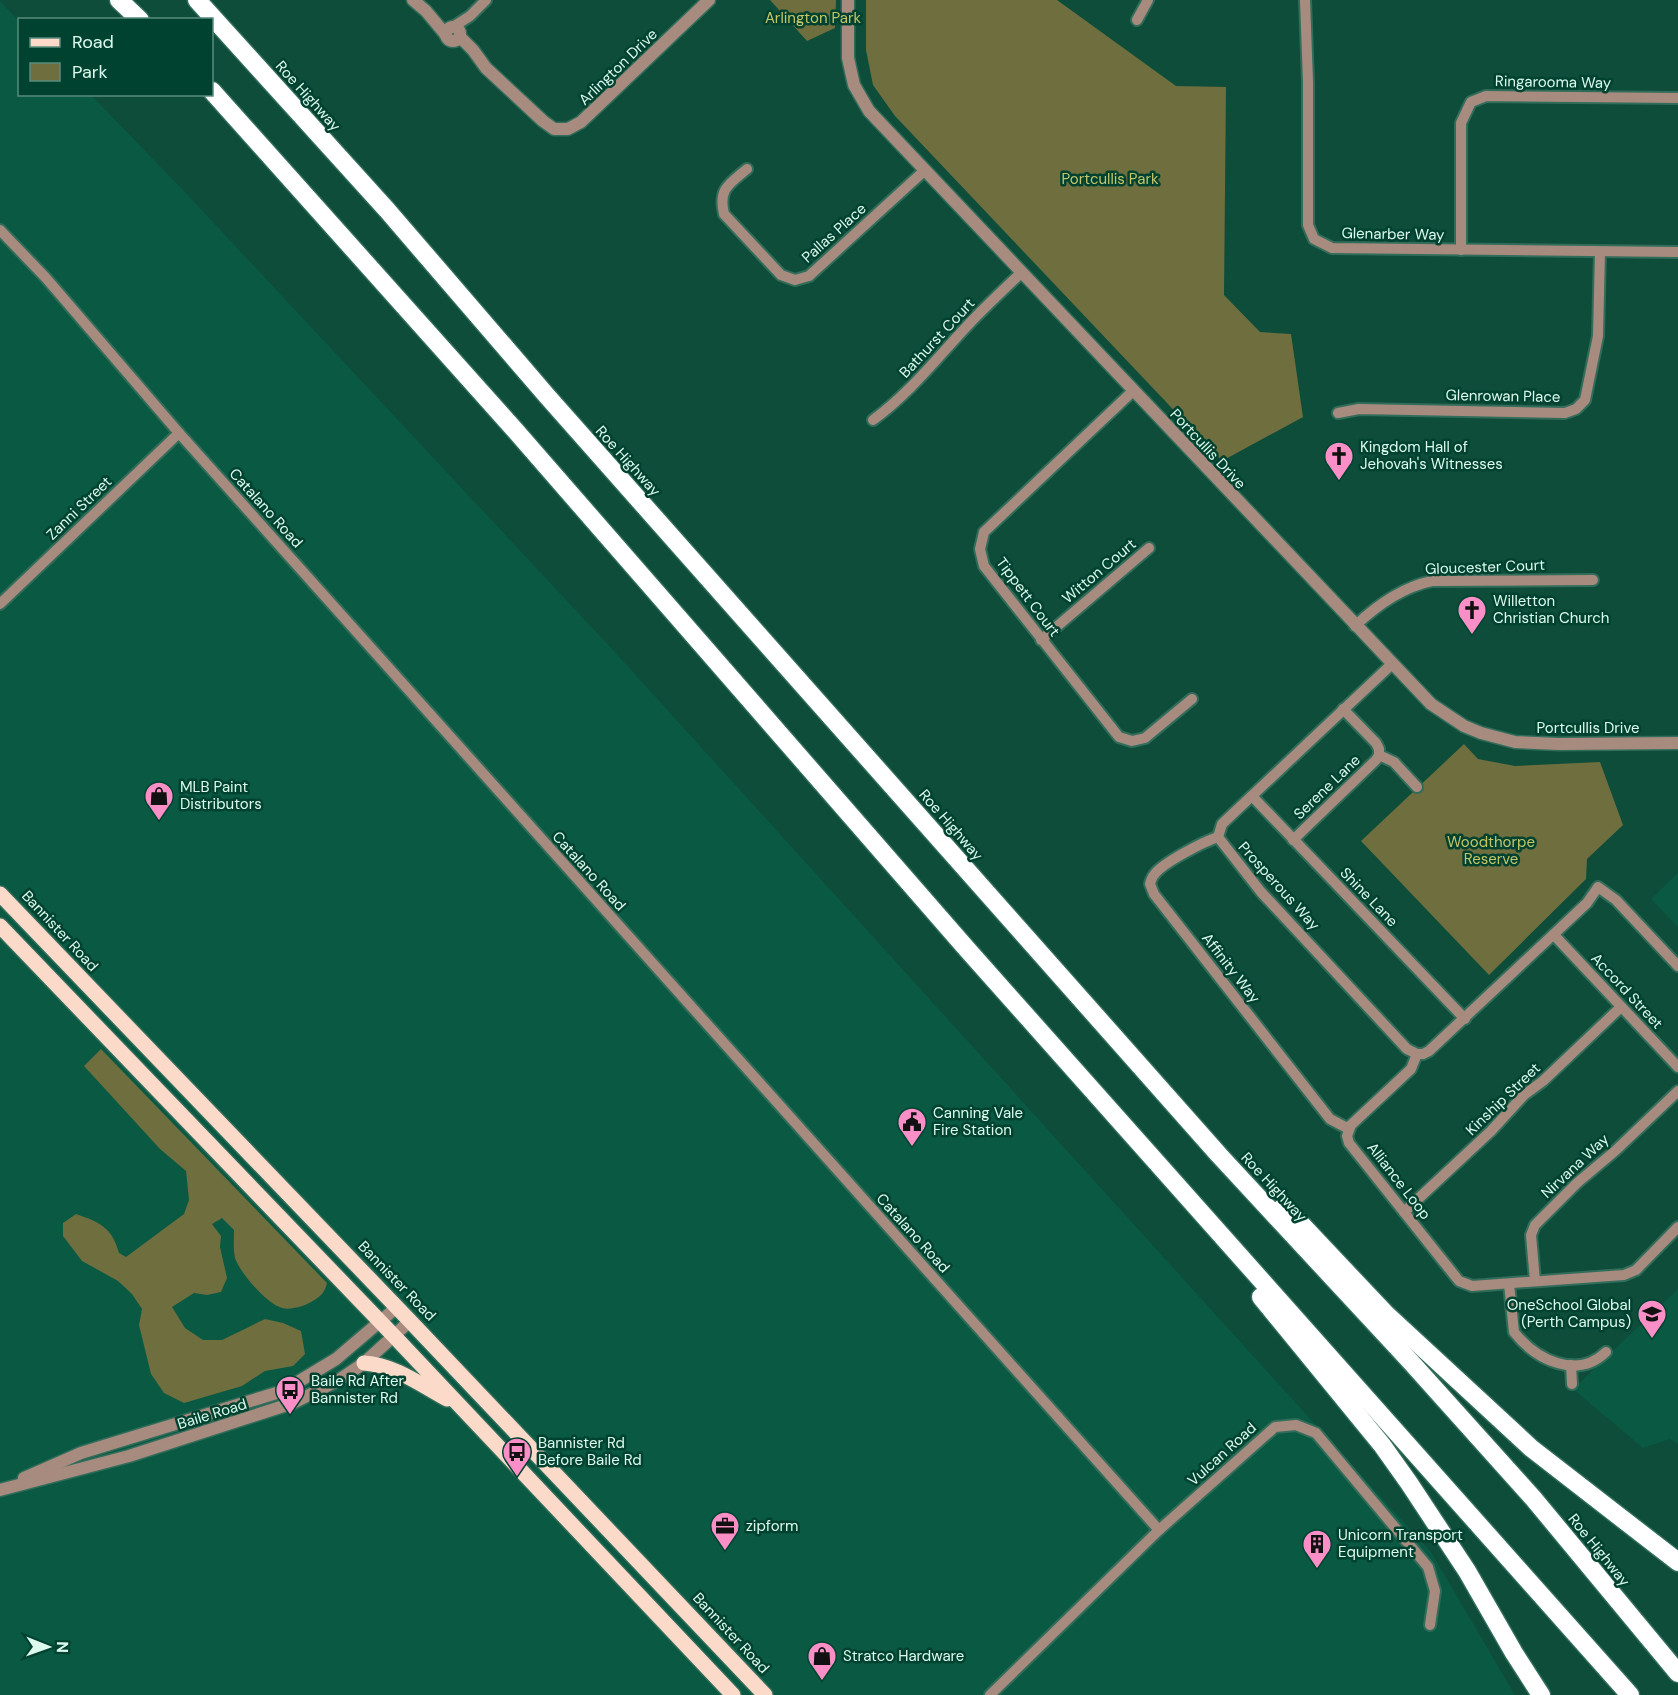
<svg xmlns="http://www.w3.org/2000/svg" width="1678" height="1695" font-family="'DM Sans',sans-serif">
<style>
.built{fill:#0a5943}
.green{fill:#6e6e3e}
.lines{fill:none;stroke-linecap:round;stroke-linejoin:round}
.minor-casing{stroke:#326c5a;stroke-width:14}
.tertiary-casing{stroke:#326c5a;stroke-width:15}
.primary-casing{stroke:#326c5a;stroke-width:18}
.motorway-casing{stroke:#326c5a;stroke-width:21}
.minor{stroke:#a68b7e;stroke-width:10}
.tertiary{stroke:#a68b7e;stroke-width:12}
.primary{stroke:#fbdac9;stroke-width:15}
.motorway{stroke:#fff;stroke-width:18}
.labels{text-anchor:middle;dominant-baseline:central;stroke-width:5;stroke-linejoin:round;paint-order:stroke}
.park-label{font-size:15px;fill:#c6c569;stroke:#004230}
.street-label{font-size:15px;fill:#dcfaed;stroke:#004230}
.poi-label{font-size:15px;fill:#dcfaed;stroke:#004230;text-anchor:start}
</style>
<rect width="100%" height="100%" fill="#0d4d3a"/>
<!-- built -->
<g class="built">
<path d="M0,1L19,21L20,94L91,95L183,190L613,650L1431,1552L1515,1695H0Z"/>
<path d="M1678,873V927L1651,899Z"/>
<path d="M1678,1289V1444L1670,1439L1643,1448L1573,1389Z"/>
</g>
<!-- green -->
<g class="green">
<path d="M770,0H836L835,28L807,41Z"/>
<path d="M866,0H1057L1176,86L1226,87L1224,295L1260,332L1291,334L1303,417L1222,461L895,116L873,85L866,50Z"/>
<path d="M1464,744L1478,759L1515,766L1600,762L1623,825L1587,859L1586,879L1489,975L1361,841Z"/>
<path d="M101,1049L327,1283C326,1287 324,1292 321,1295C313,1303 294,1311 282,1308C267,1304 240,1273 235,1258C233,1249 234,1239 234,1230L222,1218L212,1224L221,1236L220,1247L227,1278L221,1292L207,1295L194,1293L172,1307L185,1328L203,1340H222L265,1319L283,1323L301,1331L305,1354L293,1366L265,1371L242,1386L184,1403L164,1393L151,1374L139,1325L142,1309L132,1294L118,1281L82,1261L63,1236V1223L76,1214C99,1222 112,1227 119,1253L126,1257L184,1214L189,1200L186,1171L160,1149L84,1066Z"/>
</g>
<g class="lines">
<!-- minor casing -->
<g class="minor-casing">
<g id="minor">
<path d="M1305,0L1308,82V225L1314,239L1332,248L1678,252"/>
<path d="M1137,20L1148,0"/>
<path d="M453,27L470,16L486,0"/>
<path d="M747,169C729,184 718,189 724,214L781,275L795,280L809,276L924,171"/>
<path d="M0,230L46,278L179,433L1159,1530"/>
<path d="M1461,250V123L1471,102L1486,96L1678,98"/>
<path d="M1133,391L984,532L980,549L984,566L1119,737L1132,741L1145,738L1192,699"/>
<path d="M1338,413L1359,409L1565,413L1576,409L1585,400L1598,336L1600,252"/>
<path d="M873,420C910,393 937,358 968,325C985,307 1003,290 1021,273"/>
<path d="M0,604L179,433"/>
<path d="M1355,626C1376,606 1403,587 1432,581L1593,580"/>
<path d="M1041,640L1149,548"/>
<path d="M1392,664L1222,824L1218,837L1261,892L1407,1049L1417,1054"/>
<path d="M1343,709L1376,743L1379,749V755L1394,762L1417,787"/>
<path d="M1252,796L1465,1019"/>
<path d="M1218,837C1203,842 1162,863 1154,875C1153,875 1150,883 1150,884L1154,894L1330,1119L1349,1129"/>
<path d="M1293,840L1376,760L1379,755"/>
<path d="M1554,935L1678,1067"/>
<path d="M1678,966L1616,900L1598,887L1587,903L1429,1051L1423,1054H1417L1411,1069L1351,1125L1347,1136L1349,1143L1459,1281L1472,1286L1624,1275L1636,1270L1678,1227"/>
<path d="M1404,1212L1491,1131L1524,1095L1543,1081L1621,1007"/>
<path d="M1535,1281L1531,1235L1535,1225L1577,1183L1615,1151L1678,1091"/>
<path d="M1509,1284L1514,1332C1536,1360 1577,1380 1606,1352"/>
<path d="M1571,1365L1572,1384"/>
<path d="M990,1695L1159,1530L1275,1427L1296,1425L1316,1433L1428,1567L1435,1591L1430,1625"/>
</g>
</g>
<!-- tertiary casing -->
<g class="tertiary-casing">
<g id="tertiary">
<path d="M413,0L426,11L446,35"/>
<path d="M848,0V58L854,85L869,111L1431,704L1464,726L1481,733L1515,742L1559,744L1678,743"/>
<circle cx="453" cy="34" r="7"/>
<path d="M460,37L473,50L486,68L543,121L554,129H568L581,122L709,0"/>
<path d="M24,1478L81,1453L283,1391L336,1359L397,1307"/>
<path d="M0,1490L129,1456L293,1403L339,1380L364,1363L410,1321"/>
</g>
</g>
<!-- primary casing -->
<g class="primary-casing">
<g id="primary">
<path d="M0,894L410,1321L765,1695"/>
<path d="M0,926L394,1336L733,1695"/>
<path d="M364,1363C395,1365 421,1385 447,1399"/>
</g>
</g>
<!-- motorway casing -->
<g class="motorway-casing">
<g id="motorway">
<path d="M119,0L140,20"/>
<path d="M197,0L387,210L547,396L1219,1155L1410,1361L1533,1498L1678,1673"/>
<path d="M212,91L514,429L966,948L1630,1695"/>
<path d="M1282,1208L1301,1224L1385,1313L1531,1448L1678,1562"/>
<path d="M1261,1297L1382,1445L1409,1483L1467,1571L1514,1653L1541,1695"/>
</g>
</g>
<!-- minor -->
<use href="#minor" class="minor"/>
<!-- tertiary -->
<use href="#tertiary" class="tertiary"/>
<!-- primary -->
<use href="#primary" class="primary"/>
<!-- motorway -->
<use href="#motorway" class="motorway"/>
</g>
<!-- icons -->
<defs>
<g id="church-pin" transform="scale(1.5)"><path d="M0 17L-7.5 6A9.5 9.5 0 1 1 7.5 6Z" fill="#fa8fc7" stroke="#004230"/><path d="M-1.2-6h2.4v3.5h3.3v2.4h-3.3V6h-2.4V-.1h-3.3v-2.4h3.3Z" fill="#111"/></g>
<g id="shop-pin" transform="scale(1.5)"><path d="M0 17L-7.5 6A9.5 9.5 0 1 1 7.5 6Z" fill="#fa8fc7" stroke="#004230"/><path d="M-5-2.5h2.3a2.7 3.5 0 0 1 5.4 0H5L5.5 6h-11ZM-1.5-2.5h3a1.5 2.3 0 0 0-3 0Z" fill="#111"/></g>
<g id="civic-pin" transform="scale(1.5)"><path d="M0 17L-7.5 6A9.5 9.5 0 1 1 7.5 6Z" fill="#fa8fc7" stroke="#004230"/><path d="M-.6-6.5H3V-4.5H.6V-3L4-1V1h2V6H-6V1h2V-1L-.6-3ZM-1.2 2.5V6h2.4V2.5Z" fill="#111"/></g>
<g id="school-pin" transform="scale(1.5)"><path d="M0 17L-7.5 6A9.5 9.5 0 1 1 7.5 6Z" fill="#fa8fc7" stroke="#004230"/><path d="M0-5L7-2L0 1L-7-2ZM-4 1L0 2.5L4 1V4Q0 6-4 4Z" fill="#111"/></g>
<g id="bus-pin" transform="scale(1.5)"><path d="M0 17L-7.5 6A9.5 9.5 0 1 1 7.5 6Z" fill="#fa8fc7" stroke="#004230"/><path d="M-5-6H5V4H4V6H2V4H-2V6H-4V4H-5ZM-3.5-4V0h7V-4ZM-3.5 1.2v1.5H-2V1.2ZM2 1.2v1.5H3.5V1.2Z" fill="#111"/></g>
<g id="office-pin" transform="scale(1.5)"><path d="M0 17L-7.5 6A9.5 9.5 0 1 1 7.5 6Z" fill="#fa8fc7" stroke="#004230"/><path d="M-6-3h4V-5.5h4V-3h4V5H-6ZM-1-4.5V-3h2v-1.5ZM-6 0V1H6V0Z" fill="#111"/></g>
<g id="building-pin" transform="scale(1.5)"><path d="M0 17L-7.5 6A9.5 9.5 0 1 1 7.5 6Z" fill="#fa8fc7" stroke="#004230"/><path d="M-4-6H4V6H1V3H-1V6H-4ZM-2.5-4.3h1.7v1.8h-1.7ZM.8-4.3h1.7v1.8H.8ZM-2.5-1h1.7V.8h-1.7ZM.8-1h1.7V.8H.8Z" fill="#111"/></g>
</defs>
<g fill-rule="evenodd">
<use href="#church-pin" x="1339" y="456"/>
<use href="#church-pin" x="1472" y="610"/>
<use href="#shop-pin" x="159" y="796"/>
<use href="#civic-pin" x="912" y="1122"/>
<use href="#school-pin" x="1652" y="1314"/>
<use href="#bus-pin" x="290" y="1390"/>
<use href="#bus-pin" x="517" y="1452"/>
<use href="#office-pin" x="725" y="1526"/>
<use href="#building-pin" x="1317" y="1544"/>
<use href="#shop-pin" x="822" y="1656"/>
</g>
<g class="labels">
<!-- park labels -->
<g class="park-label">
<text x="813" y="18">Arlington Park</text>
<text x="1110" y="179">Portcullis Park</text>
<text x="1491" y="842">Woodthorpe<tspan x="1491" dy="17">Reserve</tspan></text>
</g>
<!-- street labels -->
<g class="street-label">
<text transform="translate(618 67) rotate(-44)">Arlington Drive</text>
<text transform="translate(1553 82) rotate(1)">Ringarooma Way</text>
<text transform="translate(308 96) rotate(48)">Roe Highway</text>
<text transform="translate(834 233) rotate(-42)">Pallas Place</text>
<text transform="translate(1393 234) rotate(1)">Glenarber Way</text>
<text transform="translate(937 338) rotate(-47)">Bathurst Court</text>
<text transform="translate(1503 396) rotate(1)">Glenrowan Place</text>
<text transform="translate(1208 449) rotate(47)">Portcullis Drive</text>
<text transform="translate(628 461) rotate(48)">Roe Highway</text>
<text transform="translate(79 508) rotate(-44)">Zanni Street</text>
<text transform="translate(266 508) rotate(48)">Catalano Road</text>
<text transform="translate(1485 567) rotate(-2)">Gloucester Court</text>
<text transform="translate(1099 571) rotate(-40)">Witton Court</text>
<text transform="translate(1028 597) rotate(53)">Tippett Court</text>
<text x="1588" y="728">Portcullis Drive</text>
<text transform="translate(1327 787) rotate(-44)">Serene Lane</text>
<text transform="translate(951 825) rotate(49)">Roe Highway</text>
<text transform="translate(589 871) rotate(48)">Catalano Road</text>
<text transform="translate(1279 886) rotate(48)">Prosperous Way</text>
<text transform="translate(1369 897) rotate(46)">Shine Lane</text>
<text transform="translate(60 931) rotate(47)">Bannister Road</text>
<text transform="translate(1231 968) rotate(52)">Affinity Way</text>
<text transform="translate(1627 991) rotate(47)">Accord Street</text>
<text transform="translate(1503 1099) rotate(-44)">Kinship Street</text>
<text transform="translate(1575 1166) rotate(-43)">Nirvana Way</text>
<text transform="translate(1399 1181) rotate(52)">Alliance Loop</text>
<text transform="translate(1274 1187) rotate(47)">Roe Highway</text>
<text transform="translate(913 1233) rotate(48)">Catalano Road</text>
<text transform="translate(397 1281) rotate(46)">Bannister Road</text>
<text transform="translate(212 1414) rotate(-17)">Baile Road</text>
<text transform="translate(1222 1454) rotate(-42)">Vulcan Road</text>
<text transform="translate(1599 1550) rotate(51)">Roe Highway</text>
<text transform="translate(731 1633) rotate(47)">Bannister Road</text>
</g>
<!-- poi labels -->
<g class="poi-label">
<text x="1360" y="447">Kingdom Hall of<tspan x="1360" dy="17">Jehovah's Witnesses</tspan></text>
<text x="1493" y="601">Willetton<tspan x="1493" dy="17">Christian Church</tspan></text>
<text x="180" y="787">MLB Paint<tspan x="180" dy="17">Distributors</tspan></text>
<text x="933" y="1113">Canning Vale<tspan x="933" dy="17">Fire Station</tspan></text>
<text x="1631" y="1305" text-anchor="end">OneSchool Global<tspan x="1631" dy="17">(Perth Campus)</tspan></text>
<text x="311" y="1381">Baile Rd After<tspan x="311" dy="17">Bannister Rd</tspan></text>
<text x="538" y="1443">Bannister Rd<tspan x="538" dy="17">Before Baile Rd</tspan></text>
<text x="746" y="1526">zipform</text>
<text x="1338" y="1535">Unicorn Transport<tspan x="1338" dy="17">Equipment</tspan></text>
<text x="843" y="1656">Stratco Hardware</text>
</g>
</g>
<!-- legend -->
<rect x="18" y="18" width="195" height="78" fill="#004230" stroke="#588c7c" stroke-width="1.5"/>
<rect x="30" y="38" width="30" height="9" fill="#fbdac9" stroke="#588c7c" stroke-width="1.5"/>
<text x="72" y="48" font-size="18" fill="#dcfaed">Road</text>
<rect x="30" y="63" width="30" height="18" fill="#6e6e3e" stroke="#588c7c" stroke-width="1.5"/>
<text x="72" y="78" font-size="18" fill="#dcfaed">Park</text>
<!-- north arrow -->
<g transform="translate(48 1647) rotate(91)" stroke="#004230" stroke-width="4.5" paint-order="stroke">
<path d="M0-4.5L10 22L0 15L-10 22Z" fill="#dcfaed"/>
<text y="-9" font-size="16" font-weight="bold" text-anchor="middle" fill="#dcfaed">N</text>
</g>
</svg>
